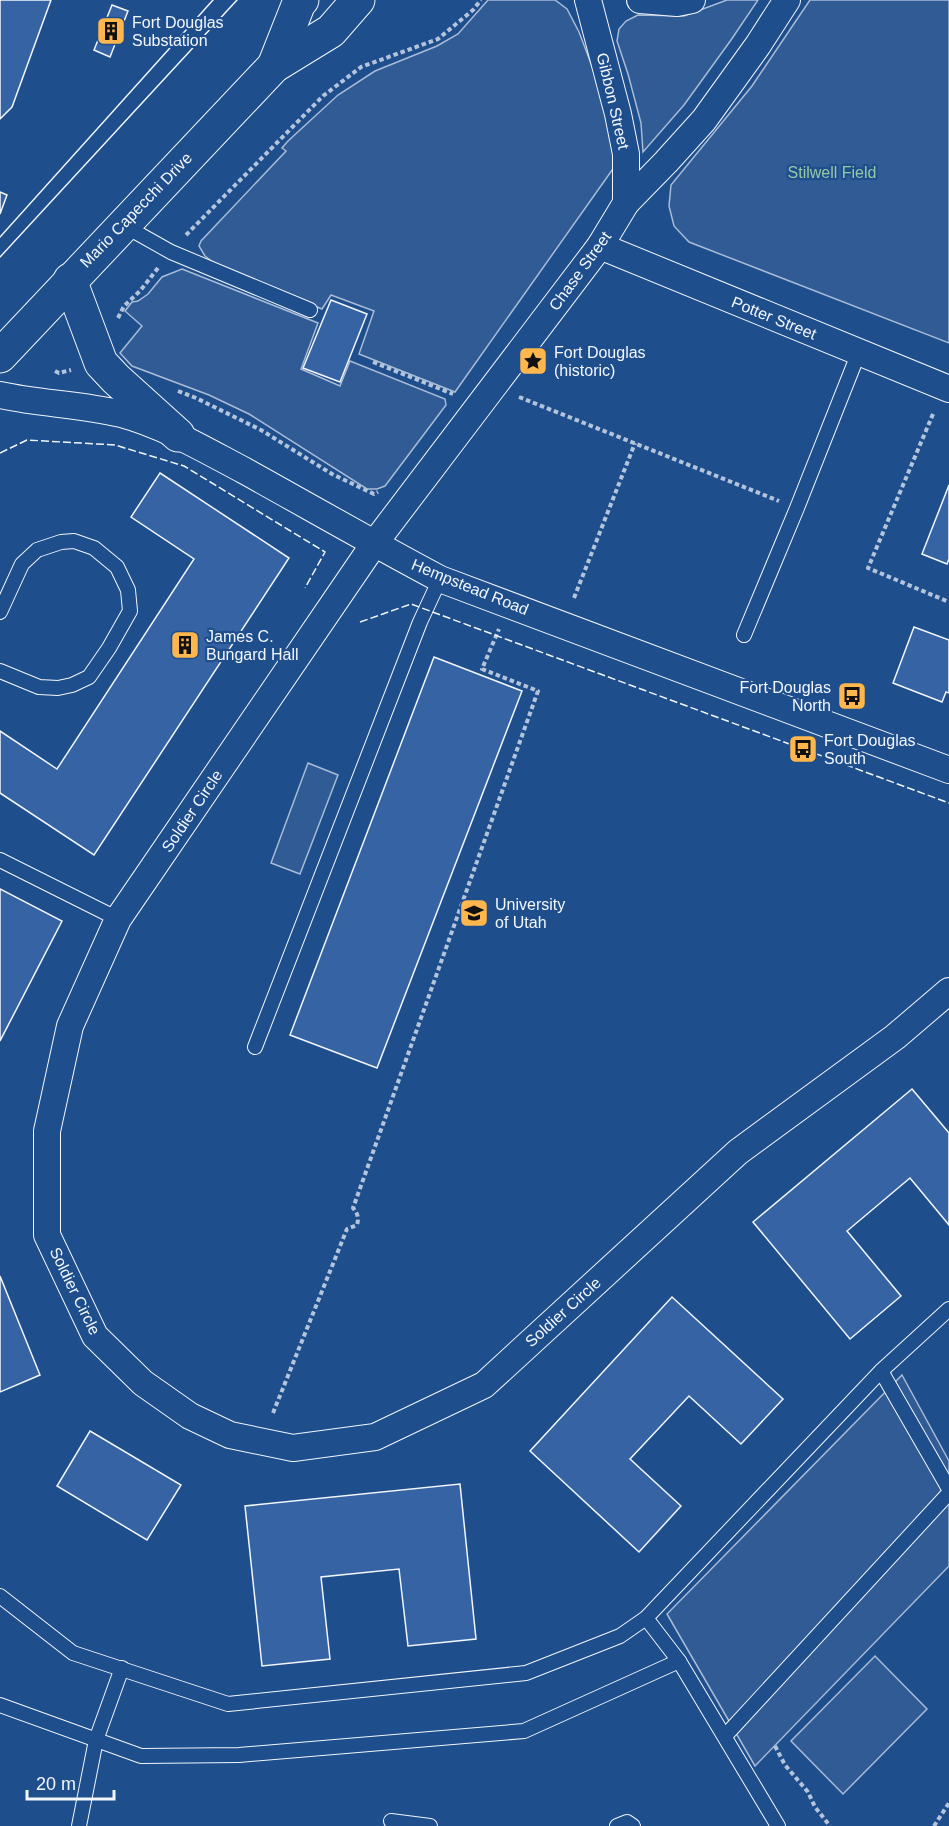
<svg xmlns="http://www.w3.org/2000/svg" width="949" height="1826" font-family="Arial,sans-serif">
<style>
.built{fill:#305b95;stroke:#a8bbd7;stroke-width:1.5}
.building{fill:#3563a3;stroke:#f2f6ff;stroke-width:1.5}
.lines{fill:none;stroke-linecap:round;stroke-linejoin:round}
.service-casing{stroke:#f2f6ff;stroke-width:16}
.minor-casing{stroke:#f2f6ff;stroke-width:28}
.secondary-casing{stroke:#f2f6ff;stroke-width:35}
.path{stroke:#b3c4dc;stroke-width:4;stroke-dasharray:4.5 3;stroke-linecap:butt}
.service{stroke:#1f4e8c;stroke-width:14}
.minor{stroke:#1f4e8c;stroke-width:26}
.secondary{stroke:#1f4e8c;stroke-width:33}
.tram{stroke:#f2f6ff;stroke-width:1.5}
.fence{stroke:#f2f6ff;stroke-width:1.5;stroke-dasharray:8 3;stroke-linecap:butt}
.labels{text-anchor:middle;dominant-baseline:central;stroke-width:4.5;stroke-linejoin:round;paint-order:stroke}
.poi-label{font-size:16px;fill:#f2f6ff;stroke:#1f4e8c;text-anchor:start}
.street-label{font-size:16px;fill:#f2f6ff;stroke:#1f4e8c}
.park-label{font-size:16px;fill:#97c8a6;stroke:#1f4e8c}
</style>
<rect width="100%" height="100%" fill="#1f4e8c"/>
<!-- built -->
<g class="built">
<path d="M488,0H555L567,9L579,32L606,103L615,166L455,392L359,354L374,311L331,295L322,309L218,266L205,256L199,246L201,241L286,151L282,148L288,141L338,95L375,71L437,46L458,34Z"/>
<path d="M727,0H758L731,40L684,105L643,152L641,123L628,74L617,41L619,29L626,21L638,15L684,16Z"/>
<path d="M810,0H949V343L689,242L674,226L669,206L671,185L752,86Z"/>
<path d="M182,269L318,323L301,369L340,386L350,361L445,399L446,405L385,486L377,489H367L249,414L209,395L132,366L120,353L142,326L125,311L132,302L138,301L148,294L162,277Z"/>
<path d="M308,763L338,775L300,874L271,863Z"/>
<path d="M902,1375L949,1461V1566L755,1766L667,1614Z"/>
<path d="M875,1656L927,1709L843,1794L791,1741Z"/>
</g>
<!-- building -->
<g class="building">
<path d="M0,0H51L12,107L0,119Z"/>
<path d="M112,5L128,11L110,57L94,50Z"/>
<path d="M0,192L7,195L0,214Z"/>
<path d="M331,300L367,314L340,382L303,368Z"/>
<path d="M160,473L289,558L94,855L0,793V731L57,769L194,559L131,517Z"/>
<path d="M949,485V559L947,564L922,554Z"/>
<path d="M914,627L949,640V693L946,692L942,702L893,683Z"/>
<path d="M434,657L522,691L377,1068L290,1035Z"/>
<path d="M0,889L62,921L0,1041Z"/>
<path d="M912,1089L949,1133V1225L910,1178L847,1231L901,1296L850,1339L753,1222Z"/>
<path d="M0,1276L40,1375L0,1392Z"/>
<path d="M672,1297L783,1399L741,1444L689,1396L630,1459L681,1506L639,1552L530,1451Z"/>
<path d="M90,1431L181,1485L147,1540L57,1486Z"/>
<path d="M460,1484L476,1639L408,1646L399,1569L321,1577L330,1659L262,1666L245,1506Z"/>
</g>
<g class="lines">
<!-- service casing -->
<g class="service-casing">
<g id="service">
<path d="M123,225L171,252L310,310"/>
<path d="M0,612L22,564L37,550L61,542L74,541L94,548L117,567L128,590L130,611L109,648L89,677L72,685L58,688L39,687L0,671"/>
<path d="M744,635L797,508L859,352"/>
<path d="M0,860L118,919"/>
<path d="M255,1047L420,622L440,579"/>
<path d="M881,1371L949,1489"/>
<path d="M0,1596L73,1653L228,1704L526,1673L620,1636L646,1618L881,1371L949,1309"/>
<path d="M646,1618L679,1661L778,1826"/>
<path d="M0,1705L141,1756L239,1755L524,1731L679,1661"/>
<path d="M725,1736L949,1493"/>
<path d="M391,1821L430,1826"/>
<path d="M79,1826L96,1740L122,1668"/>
<path d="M617,1826L627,1822L633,1826"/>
</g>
</g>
<!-- minor casing -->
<g class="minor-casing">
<g id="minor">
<path d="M588,0L618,114L626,154V203"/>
<path d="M640,0L677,3L692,0"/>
<path d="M787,0L758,45L704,120L666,162L626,203L600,246L374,544L118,919L70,1026L47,1131V1235L95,1336L143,1383L190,1416L230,1435L293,1448L375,1437L484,1385L738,1152L895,1037L949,991"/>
<path d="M600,246L949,389"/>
<path d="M0,395C40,404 81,404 121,414C165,426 205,450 245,471C310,507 374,544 440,579L949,770"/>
</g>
</g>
<!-- secondary casing -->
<g class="secondary-casing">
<g id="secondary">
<path d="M274,66L299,3L302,0"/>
<path d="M70,280L101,363L116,379L178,435"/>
<path d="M0,356L274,66L331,31L358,0"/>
</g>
</g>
<!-- path -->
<g class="path">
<path d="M186,235L323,96L361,67L438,39L473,10L481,0"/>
<path d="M118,318L124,306L140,291L158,268"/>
<path d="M373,362L453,394"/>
<path d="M55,371L59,373L71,370"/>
<path d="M178,391L196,398L261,430L332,474L374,494L378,492"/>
<path d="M519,397L779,501"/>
<path d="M933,414L868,568L949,602"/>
<path d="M574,598L635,443"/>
<path d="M273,1413L347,1229L357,1225C359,1218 358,1214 353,1208L538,691L482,669L499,629"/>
<path d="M775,1746L785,1765L808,1792L815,1807L830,1826"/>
<path d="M934,1826L949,1803"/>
</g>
<!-- service -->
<use href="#service" class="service"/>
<!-- minor -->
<use href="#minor" class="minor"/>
<!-- secondary -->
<use href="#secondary" class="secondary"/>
<!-- tram -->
<g class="tram">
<path d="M0,237L213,0"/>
<path d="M0,257L237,0"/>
</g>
<!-- fence -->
<g class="fence">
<path d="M0,453L27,440L115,445L184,466L325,552L305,588"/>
<path d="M360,622L411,604L949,803"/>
</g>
</g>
<!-- icons -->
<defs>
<g id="building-square" transform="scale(1.5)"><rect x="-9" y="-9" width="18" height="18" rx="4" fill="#ffb74d" stroke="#1f4e8c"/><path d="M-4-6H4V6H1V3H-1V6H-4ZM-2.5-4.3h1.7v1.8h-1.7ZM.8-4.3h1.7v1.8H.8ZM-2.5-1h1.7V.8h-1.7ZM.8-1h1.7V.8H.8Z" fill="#111"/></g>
<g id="sight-square" transform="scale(1.5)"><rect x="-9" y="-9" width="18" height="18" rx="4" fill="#ffb74d" stroke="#1f4e8c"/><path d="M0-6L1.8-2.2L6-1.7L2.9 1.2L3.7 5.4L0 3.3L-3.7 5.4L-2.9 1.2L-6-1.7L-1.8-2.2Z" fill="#111"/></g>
<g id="bus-square" transform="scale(1.5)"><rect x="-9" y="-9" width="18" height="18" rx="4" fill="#ffb74d" stroke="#1f4e8c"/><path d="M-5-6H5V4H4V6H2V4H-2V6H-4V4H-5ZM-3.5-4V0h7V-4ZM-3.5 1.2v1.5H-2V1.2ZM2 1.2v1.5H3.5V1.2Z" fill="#111"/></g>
<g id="university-square" transform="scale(1.5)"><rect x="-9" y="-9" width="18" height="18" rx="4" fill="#ffb74d" stroke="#1f4e8c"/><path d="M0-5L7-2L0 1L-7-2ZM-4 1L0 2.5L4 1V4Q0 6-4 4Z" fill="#111"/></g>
</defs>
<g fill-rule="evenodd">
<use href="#building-square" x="111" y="31"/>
<use href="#sight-square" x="533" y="361"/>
<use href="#building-square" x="185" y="645"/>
<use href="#bus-square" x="852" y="696"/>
<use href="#bus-square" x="803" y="749"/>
<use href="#university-square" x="474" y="913"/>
</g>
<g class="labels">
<!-- poi labels -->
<g class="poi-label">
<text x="132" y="22">Fort Douglas<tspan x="132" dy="18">Substation</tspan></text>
<text x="554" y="352">Fort Douglas<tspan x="554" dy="18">(historic)</tspan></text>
<text x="206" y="636">James C.<tspan x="206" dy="18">Bungard Hall</tspan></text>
<text x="831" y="687" text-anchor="end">Fort Douglas<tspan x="831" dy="18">North</tspan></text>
<text x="824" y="740">Fort Douglas<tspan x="824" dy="18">South</tspan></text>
<text x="495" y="904">University<tspan x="495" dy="18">of Utah</tspan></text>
</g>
<!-- street labels -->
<g class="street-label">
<text transform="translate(613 101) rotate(77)">Gibbon Street</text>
<text transform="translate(136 210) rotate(-46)">Mario Capecchi Drive</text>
<text transform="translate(580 271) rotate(-54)">Chase Street</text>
<text transform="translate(774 318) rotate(22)">Potter Street</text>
<text transform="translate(470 587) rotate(22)">Hempstead Road</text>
<text transform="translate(192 811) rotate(-56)">Soldier Circle</text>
<text transform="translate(75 1291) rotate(64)">Soldier Circle</text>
<text transform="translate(563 1312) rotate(-42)">Soldier Circle</text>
</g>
<!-- park labels -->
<g class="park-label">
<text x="832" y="172">Stilwell Field</text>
</g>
</g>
<!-- scale -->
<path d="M27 1790v9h87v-9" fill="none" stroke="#f2f6ff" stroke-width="3"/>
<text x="36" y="1790" font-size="18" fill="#f2f6ff" stroke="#1f4e8c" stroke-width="4.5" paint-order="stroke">20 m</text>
</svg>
